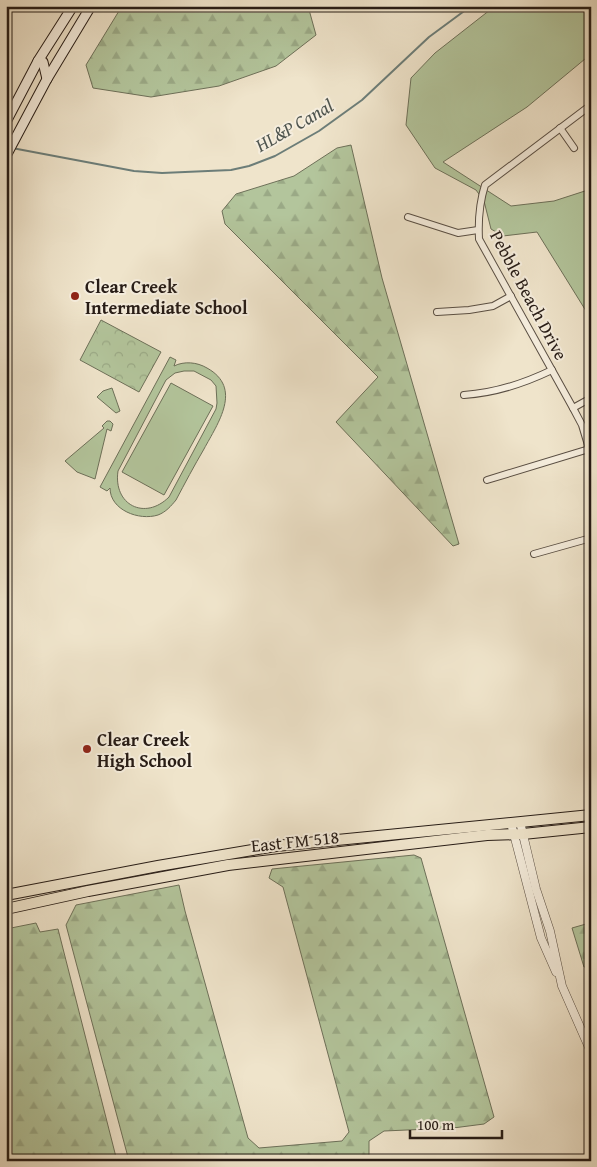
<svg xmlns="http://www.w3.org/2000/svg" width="597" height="1167" font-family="'Gentium Book Plus',serif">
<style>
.grass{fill:#b3c59c;stroke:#6d7059;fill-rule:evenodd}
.forest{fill:url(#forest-firs);stroke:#6d7059}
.park{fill:url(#park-crowns);stroke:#6d7059}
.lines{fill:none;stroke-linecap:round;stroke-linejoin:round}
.stream{stroke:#6c7d78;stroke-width:2}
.minor-casing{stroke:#594e43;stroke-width:8}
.tertiary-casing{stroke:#594e43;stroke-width:9}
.secondary-casing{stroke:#271c16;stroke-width:11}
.primary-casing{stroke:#271c16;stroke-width:12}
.minor{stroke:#f5eddd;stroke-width:6}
.tertiary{stroke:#f5eddd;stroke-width:8}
.secondary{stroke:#f5eddd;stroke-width:9}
.primary{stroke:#efe4cb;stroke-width:10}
.poi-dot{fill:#8f2418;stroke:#f5eddd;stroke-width:2}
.labels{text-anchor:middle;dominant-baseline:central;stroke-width:4;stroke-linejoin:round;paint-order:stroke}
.poi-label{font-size:18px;font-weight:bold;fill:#271c16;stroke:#f5eddd;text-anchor:start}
.street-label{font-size:18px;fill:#271c16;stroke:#f5eddd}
.water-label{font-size:19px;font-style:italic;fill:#4f554f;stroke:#f5eddd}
</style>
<defs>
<pattern id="forest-firs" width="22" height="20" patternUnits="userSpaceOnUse" patternTransform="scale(1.25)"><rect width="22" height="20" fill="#b3c59c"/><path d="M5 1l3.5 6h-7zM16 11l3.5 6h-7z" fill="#9aa986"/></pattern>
<pattern id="park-crowns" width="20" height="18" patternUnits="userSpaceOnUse" patternTransform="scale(1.25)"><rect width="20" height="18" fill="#b3c59c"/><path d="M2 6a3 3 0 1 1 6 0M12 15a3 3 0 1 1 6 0" fill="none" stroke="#9aa986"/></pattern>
</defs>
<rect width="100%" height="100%" fill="#efe4cb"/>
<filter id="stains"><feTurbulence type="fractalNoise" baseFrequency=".004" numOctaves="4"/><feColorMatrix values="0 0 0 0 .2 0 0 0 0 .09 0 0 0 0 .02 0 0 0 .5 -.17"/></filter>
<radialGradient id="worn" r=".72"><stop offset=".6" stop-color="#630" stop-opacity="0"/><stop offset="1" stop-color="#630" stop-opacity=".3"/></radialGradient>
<!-- grass -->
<g class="grass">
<path d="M495,6H591V54L527,107L443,162L511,206L554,201L591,189V319L537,232L503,236L491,229L484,201L476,190L435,168L406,125L411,78L435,53Z"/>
<path d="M170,357L176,360L174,366C184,361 197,362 207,368C243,388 218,423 204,449C194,466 185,483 176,500C171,506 166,512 158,515C139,521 110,510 110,488L107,491L100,487ZM184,371H194L211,380L216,386L217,403L216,409L169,497C145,521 113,505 118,471L166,380L175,373Z"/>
<path d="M171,383L213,406L164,495L122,472Z"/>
<path d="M112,388L120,411L116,413L97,397L103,391Z"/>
<path d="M107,421H110L113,424L111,431L107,429L95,479L77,472L65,461L104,428L102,426Z"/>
</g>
<!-- forest -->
<g class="forest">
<path d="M122,6H308L316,35L276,66L219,86L151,97L93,88L86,65Z"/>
<path d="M351,145L382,278L459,544L453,546L336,422L378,377L225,224L222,211L236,194L294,176L337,148Z"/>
<path d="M414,855L421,858L494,1117L484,1124L453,1128L384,1131L369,1141V1161H129L66,925L76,905L179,885L185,911L248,1138L259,1148L342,1141L349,1132L283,887L269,878L272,869Z"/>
<path d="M36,923L40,932L58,929L117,1161H6V929Z"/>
<path d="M586,924L591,939V966L584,967L572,928Z"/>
</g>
<!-- park -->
<path class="park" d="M101,320L161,352L139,392L80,360Z"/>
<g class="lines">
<!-- stream -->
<path class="stream" d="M12,148L134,171L162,173L231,170L249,166L275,156L319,131L362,100L429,37L471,6"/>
<!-- minor casing -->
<g class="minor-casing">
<g id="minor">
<path d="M591,105L485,185C479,204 478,219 479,239L573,408L582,425L591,455"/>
<path d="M560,128L574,148"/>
<path d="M408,217L458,233L478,230"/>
<path d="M437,312L469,310L493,306L511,296"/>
<path d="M464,395C494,393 525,383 552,370"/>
<path d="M573,408L591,398"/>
<path d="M487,480L589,449"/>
<path d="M534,554L591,538"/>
</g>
</g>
<!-- tertiary casing -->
<g class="tertiary-casing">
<g id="tertiary">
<path d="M520,822L536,889L550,931L562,986L591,1052"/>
<path d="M511,823L541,938L556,972"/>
</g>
</g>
<!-- secondary casing -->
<g class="secondary-casing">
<g id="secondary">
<path d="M38,61L43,62L47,79"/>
<path d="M6,122L38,61L73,6"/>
<path d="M6,156L47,79L91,6"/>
</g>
</g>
<!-- primary casing -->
<g class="primary-casing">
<g id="primary">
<path d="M6,895L158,866L276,846L591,815"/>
<path d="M6,909L88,891L228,865L487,835L523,834L591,827"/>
</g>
</g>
<!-- minor -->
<use href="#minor" class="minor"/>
<!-- tertiary -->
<use href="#tertiary" class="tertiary"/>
<!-- secondary -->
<use href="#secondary" class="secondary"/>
<!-- primary -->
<use href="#primary" class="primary"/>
</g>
<!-- markers -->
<g class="poi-dot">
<circle cx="75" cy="296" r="5"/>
<circle cx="87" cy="749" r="5"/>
</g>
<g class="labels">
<!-- poi labels -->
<g class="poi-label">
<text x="85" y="286">Clear Creek<tspan x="85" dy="21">Intermediate School</tspan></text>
<text x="97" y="739">Clear Creek<tspan x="97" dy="21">High School</tspan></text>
</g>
<!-- street labels -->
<g class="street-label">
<text transform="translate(529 295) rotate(62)">Pebble Beach Drive</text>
<text transform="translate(295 841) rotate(-6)">East FM 518</text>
</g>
<!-- water labels -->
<g class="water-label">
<text transform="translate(294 125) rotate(-30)">HL&amp;P Canal</text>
</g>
</g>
<!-- margin -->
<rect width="597" height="1167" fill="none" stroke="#efe4cb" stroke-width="25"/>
<rect x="8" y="8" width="582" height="1152" fill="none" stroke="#271c16" stroke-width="2.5"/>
<rect x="12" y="12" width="572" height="1142" fill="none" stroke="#271c16"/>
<!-- scale -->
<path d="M410 1130v8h92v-8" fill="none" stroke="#271c16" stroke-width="2.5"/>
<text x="417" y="1130" font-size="15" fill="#271c16" stroke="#f5eddd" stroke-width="4" paint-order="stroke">100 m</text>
<rect width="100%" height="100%" filter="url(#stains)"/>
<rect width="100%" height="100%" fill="url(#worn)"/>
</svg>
